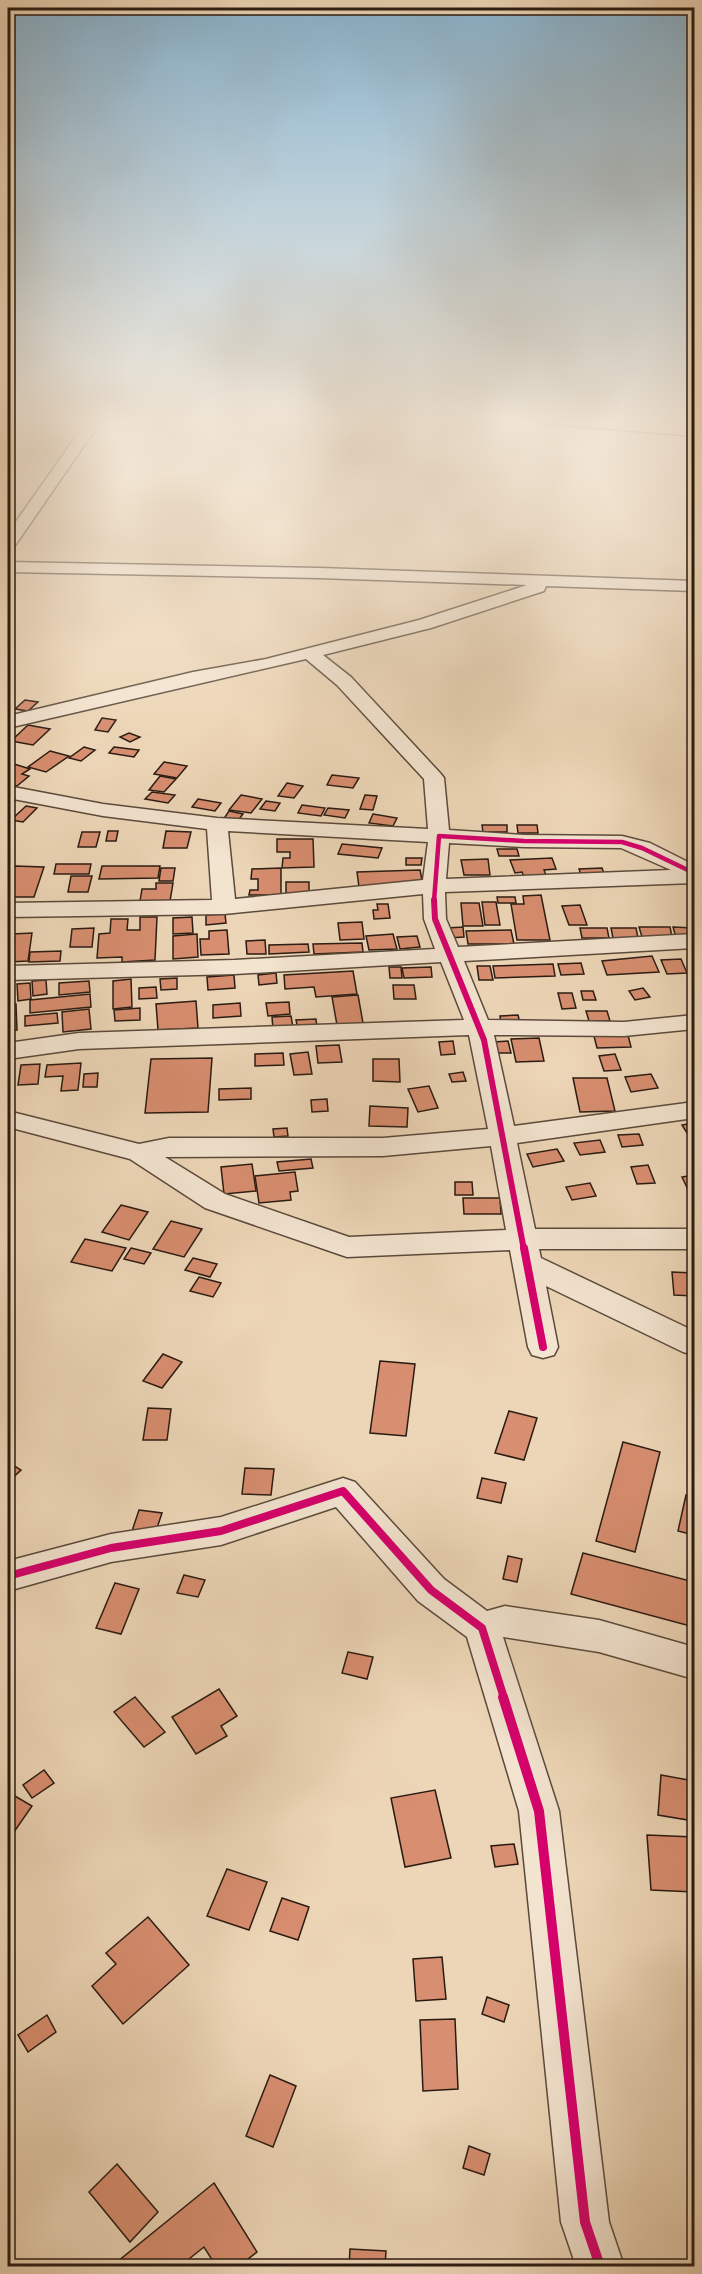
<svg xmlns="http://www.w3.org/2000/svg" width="702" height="2274" font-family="'EB Garamond',serif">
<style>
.building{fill:#d88e70;stroke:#2a1b12;stroke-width:1.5}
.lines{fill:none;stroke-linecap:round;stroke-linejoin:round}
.street-casing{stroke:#5b4a3b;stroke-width:3}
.highway-casing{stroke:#2a1b12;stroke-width:3}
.street{fill:#f3e4d0;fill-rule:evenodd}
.highway{fill:#edd6b7;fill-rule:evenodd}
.cycleway-far3-casing{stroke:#f3e4d0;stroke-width:8}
.cycleway-far2-casing{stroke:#f3e4d0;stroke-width:10}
.cycleway-far1-casing{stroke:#f3e4d0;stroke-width:11}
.cycleway-casing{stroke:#f3e4d0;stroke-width:14}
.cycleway-far3{stroke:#d6006c;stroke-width:4.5}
.cycleway-far2{stroke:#d6006c;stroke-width:6}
.cycleway-far1{stroke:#d6006c;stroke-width:8}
.cycleway{stroke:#d6006c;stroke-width:10}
</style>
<rect width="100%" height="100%" fill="#edd6b7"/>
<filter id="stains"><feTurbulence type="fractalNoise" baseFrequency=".00333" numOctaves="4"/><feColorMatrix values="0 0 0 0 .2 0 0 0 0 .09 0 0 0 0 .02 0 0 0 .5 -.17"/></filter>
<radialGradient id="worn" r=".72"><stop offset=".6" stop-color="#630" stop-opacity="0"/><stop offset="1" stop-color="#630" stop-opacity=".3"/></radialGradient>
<!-- building -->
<g class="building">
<path d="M25,700L38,702L28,711L15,709Z"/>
<path d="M102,718L116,720L108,732L95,730Z"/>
<path d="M28,725L50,729L33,745L11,741Z"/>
<path d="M129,733L140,737L130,742L120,737Z"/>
<path d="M84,747L95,750L81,761L69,758Z"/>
<path d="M114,747L139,750L134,757L109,753Z"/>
<path d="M50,751L69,756L46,772L28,767Z"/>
<path d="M164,762L187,766L177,778L154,774Z"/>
<path d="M11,763L30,769L22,774L29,776L17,786L8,783V766Z"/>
<path d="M332,775L359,778L353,788L327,785Z"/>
<path d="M160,776L176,779L164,792L149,790Z"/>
<path d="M287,783L303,786L294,798L278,796Z"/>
<path d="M152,792L175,795L168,803L145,799Z"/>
<path d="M241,795L262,799L251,813L229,810Z"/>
<path d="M365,795L377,796L373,810L360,809Z"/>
<path d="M198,799L221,803L215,811L192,807Z"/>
<path d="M266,801L280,803L275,811L260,809Z"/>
<path d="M302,805L325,808L321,816L298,813Z"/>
<path d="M26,806L37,808L23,822L11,820Z"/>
<path d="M328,808L349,810L345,818L324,815Z"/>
<path d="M229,811L243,814L237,822L223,820Z"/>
<path d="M373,814L397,818L393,826L369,823Z"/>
<path d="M482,825H507V832H483Z"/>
<path d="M517,825H537L538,833H518Z"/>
<path d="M108,831H118L116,841H106Z"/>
<path d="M166,831L191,832L187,848H163Z"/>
<path d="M82,832H100L96,847H78Z"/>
<path d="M277,839H313L314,867L282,868L283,858H290V852H277Z"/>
<path d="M342,844L382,848L378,858L338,854Z"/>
<path d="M497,849H517L519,856H499Z"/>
<path d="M406,858H422L421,865H406Z"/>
<path d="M552,858L556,869L544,870L547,878L525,879L522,872L515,873L510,860Z"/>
<path d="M488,859L490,875H464L461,860Z"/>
<path d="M56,864H91L89,874H54Z"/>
<path d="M15,866L44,867L34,897H8V887Z"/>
<path d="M102,866H160L158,878L99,879Z"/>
<path d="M161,868H175L173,881H159Z"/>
<path d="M281,868V895H249L250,890H258V879H251L252,869Z"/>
<path d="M602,868L605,876L582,878L579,869Z"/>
<path d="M420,870L423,885L359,887L357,872Z"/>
<path d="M71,876H92L88,892H68Z"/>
<rect x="286" y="882" width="23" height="11"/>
<path d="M156,883H173L170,901H140L142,889H156Z"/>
<path d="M541,895L550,940H517L511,904H524L523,896Z"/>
<path d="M497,897H515L516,903H498Z"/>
<path d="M482,902H496L500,925H485Z"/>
<path d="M461,903H479L483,926H463Z"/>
<path d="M377,904H388L390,918L374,919L373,910H378Z"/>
<path d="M580,905L587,925H569L562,906Z"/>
<path d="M225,914L226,923L206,925V915Z"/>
<path d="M140,917H157L155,960L122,962V957L97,958L99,934L110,933L111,919H128L127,930H140Z"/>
<path d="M192,917L193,933L173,934V918Z"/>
<path d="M362,922L364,939L340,940L338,923Z"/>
<path d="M463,927L464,937L448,938L447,928Z"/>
<path d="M639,927H670L672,937H642Z"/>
<path d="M673,927L694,928V937H676Z"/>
<path d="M94,928L92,947H70L72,929Z"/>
<path d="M580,928H607L609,938H582Z"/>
<path d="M611,928H636L638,938H613Z"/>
<path d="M227,930L229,954L201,955L200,939H209V931Z"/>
<path d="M511,930L514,944H468L466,931Z"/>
<path d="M32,933L28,961L8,962L12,934Z"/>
<path d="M197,934L198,957L173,959V936Z"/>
<path d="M393,934L397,949L369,950L366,936Z"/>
<path d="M417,936L420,947L400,949L397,937Z"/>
<path d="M265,940L266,954H247L246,941Z"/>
<path d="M362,943L363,952L314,954L313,944Z"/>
<path d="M308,944L309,952L269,954V945Z"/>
<path d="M61,951L60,961L29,962L30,952Z"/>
<path d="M652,956L659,972L607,975L602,961Z"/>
<path d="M681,959L687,973L667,974L661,960Z"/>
<path d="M581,963L584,974L561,975L558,964Z"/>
<path d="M553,964L555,976L495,978L493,966Z"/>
<path d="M477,966H490L493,980H479Z"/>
<path d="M389,967H401L402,978H390Z"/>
<path d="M431,967L432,977L404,978L402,968Z"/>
<path d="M353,971L357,994L316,997L314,987L285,989L284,975Z"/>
<path d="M276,973L277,983L259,985L258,975Z"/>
<path d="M234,975L235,988L208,990L207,977Z"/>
<path d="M177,978V989L161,990L160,979Z"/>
<path d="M131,979L132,1007L113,1009V981Z"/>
<path d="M46,980L47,994L33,996L32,981Z"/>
<path d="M89,981L90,992L59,995V983Z"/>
<path d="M30,983L31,999L18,1001L17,984Z"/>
<path d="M14,984V1001H8V985Z"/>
<path d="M393,985H414L416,999H394Z"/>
<path d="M156,987L157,998L139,999V988Z"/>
<path d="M643,988L650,997L635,1000L629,991Z"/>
<path d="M581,991H593L596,1000H583Z"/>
<path d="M558,993H572L576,1008L562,1009Z"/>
<path d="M90,994L91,1007L30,1013V1000Z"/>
<path d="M358,995L363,1023L337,1025L332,997Z"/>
<path d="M196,1001L198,1028L158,1030L156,1004Z"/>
<path d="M289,1002L290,1014L268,1016L266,1003Z"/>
<path d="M240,1003L241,1016L213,1018V1005Z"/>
<path d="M16,1004L17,1030L8,1031V1005Z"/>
<path d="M140,1008V1020L115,1021L114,1010Z"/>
<path d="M89,1009L91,1029L63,1032L62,1012Z"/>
<path d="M586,1011H607L610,1021H589Z"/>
<path d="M57,1013L58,1023L25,1026V1016Z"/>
<path d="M518,1015L520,1023H501L500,1016Z"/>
<path d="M291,1016L293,1028L273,1029L272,1017Z"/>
<path d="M316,1019L317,1028L298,1029L296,1020Z"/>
<path d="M628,1035L631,1047L597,1048L594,1036Z"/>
<path d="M539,1038L544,1061L516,1062L511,1039Z"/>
<path d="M453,1041L455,1054L441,1055L439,1042Z"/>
<path d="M508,1041L511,1053H497L494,1042Z"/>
<path d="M339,1045L342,1062L318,1063L316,1046Z"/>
<path d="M308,1052L312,1074L294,1075L290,1054Z"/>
<path d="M283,1053L284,1065L255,1066V1054Z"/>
<path d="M615,1054L621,1070L604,1071L599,1056Z"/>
<path d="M212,1058L208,1112L145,1113L151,1059Z"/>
<path d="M373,1059H399L400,1082L373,1081Z"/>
<path d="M81,1063L78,1090L61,1091L63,1076L45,1077L47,1065Z"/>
<path d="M40,1064L38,1084L18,1085L21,1065Z"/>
<path d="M463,1072L466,1081L452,1082L449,1074Z"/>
<path d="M98,1073L97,1087H83L84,1074Z"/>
<path d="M651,1074L658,1088L631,1092L625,1077Z"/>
<path d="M573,1078H607L615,1111L580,1112Z"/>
<path d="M429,1086L438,1108L418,1112L408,1089Z"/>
<path d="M251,1088V1099L219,1100V1089Z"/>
<path d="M327,1099L328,1111L312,1112L311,1100Z"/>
<path d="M370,1106L408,1108L407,1127L369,1126Z"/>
<path d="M694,1123V1144L682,1125Z"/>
<path d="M287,1128L288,1136L274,1137L273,1129Z"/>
<path d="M639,1134L643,1145L622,1147L618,1135Z"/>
<path d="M600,1140L605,1152L580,1155L574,1143Z"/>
<path d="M557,1149L564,1161L533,1167L527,1154Z"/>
<path d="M311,1159L313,1168L279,1171L277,1162Z"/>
<path d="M252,1164L256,1191L224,1194L221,1167Z"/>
<path d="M648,1165L655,1183L637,1184L631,1167Z"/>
<path d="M295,1172L298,1191L290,1192L291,1200L259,1203L255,1176Z"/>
<path d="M694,1175V1202L682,1177Z"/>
<path d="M455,1182H472L473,1195H455Z"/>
<path d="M590,1183L596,1196L572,1200L566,1187Z"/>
<path d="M463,1198H500L501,1214H464Z"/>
<path d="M121,1205L148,1212L129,1240L102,1232Z"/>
<path d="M171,1221L202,1229L184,1257L153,1249Z"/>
<path d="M85,1239L126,1248L112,1271L71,1262Z"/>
<path d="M131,1248L151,1253L144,1264L124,1259Z"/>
<path d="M193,1258L217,1264L210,1277L185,1270Z"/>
<path d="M672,1272L694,1273V1296L674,1295Z"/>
<path d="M199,1277L221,1283L213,1297L190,1291Z"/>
<path d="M163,1354L182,1362L162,1388L143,1381Z"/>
<path d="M380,1361L415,1364L406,1436L370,1433Z"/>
<path d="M148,1408L171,1409L167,1440H143Z"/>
<path d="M509,1411L537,1418L524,1460L495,1453Z"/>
<path d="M623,1442L660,1452L635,1552L596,1541Z"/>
<path d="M8,1462L21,1470L8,1482Z"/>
<path d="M245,1468L274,1469L271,1495L242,1494Z"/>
<path d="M482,1478L506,1483L501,1503L477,1498Z"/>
<path d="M686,1495L694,1498V1535L678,1531Z"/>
<path d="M139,1510L162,1513L154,1537L131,1534Z"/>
<path d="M583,1553L694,1582V1627L571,1594Z"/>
<path d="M508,1556L522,1559L517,1582L503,1579Z"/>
<path d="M184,1575L205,1580L198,1597L177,1593Z"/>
<path d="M115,1583L139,1589L121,1634L96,1628Z"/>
<path d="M348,1652L373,1657L367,1679L342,1673Z"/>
<path d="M219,1689L237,1716L221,1726L227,1736L196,1754L172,1717Z"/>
<path d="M135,1697L165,1732L144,1747L114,1712Z"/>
<path d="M44,1770L54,1783L32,1798L23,1785Z"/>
<path d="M661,1775L694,1781V1821L658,1815Z"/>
<path d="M435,1790L451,1858L405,1867L391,1798Z"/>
<path d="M8,1792L32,1806L14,1832L8,1828Z"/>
<path d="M647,1835L694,1837V1892L651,1890Z"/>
<path d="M514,1844L518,1864L495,1867L491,1846Z"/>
<path d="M227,1869L267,1882L249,1930L207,1916Z"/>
<path d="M282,1898L309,1907L298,1940L270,1931Z"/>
<path d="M148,1917L189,1965L123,2024L92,1986L116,1964L106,1953Z"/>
<path d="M442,1957L446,1999L416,2001L413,1959Z"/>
<path d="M487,1997L509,2005L504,2022L482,2014Z"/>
<path d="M47,2015L56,2032L28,2052L18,2035Z"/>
<path d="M455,2019L458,2089L423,2091L420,2020Z"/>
<path d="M270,2075L296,2086L273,2147L246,2136Z"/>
<path d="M469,2146L490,2154L484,2175L463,2168Z"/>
<path d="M117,2164L158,2212L130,2242L89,2192Z"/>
<path d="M214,2183L257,2252L239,2266H216L204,2247L180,2266H120L117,2262Z"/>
<path d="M350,2249L386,2251L385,2266H349Z"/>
</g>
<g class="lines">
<!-- street casing -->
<g class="street-casing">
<g id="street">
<path d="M89,418H103L14,547L8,549V533Z"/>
<path d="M8,562L319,568L694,581V591L546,586L544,591L431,628L323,655L351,677L441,774L444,778L449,830L524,835L622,836L650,843L694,865V883L445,892L446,919L458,947L694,934V948L464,961L488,1020L624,1022L694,1015V1029L624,1036L494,1035L514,1126L694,1102V1118L517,1143L535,1229H694V1249H539L541,1258L694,1331V1355L683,1352L546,1286L558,1347L554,1355L543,1358L532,1355L528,1347L510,1250L347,1257L205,1208L130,1159L8,1127V1111L139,1144L169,1138H383L488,1129L469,1035L79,1049L8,1059V1043L79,1033L464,1020L441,962L235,974L8,980V966L235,960L435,949L424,919L423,894L224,914L8,917V903L212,900L207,829L103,816L8,798V786L103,804L217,818L428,829L424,779L337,685L306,659L8,728V716L193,672L266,659L419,620L527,585L319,578L8,572ZM228,831L428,842L423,880L235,899ZM449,843L524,847L621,848L671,870L446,879ZM491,1146L506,1230L349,1237L225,1194L165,1157L383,1156Z"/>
<path d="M343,1478L355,1482L444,1579L487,1611L505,1606L599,1620L694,1647V1679L599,1652L503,1637L559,1811L609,2222L624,2266H576L561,2222L519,1811L467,1637L418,1601L336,1507L221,1545L111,1562L8,1591V1561L111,1534L221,1517Z"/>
</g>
</g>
<!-- highway casing -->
<g class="highway-casing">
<path id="highway" d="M532,418H605L694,426V436L540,423Z"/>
</g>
<!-- street -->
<use href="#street" class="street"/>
<!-- highway -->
<use href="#highway" class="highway"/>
<!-- cycleway-far3 casing -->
<g class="cycleway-far3-casing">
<path id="cycleway-far3" d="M434,901L439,836L524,841L622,842L642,848L694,873"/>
</g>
<!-- cycleway-far2 casing -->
<g class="cycleway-far2-casing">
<path id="cycleway-far2" d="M434,900L435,919L484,1040L524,1250"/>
</g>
<!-- cycleway-far1 casing -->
<g class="cycleway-far1-casing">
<g id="cycleway-far1">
<path d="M524,1248L543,1347"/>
<path d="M8,1576L111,1548L221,1531L343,1491L431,1590L482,1628L504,1698"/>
</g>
</g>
<!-- cycleway casing -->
<g class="cycleway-casing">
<path id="cycleway" d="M503,1697L539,1811L585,2222L600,2266"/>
</g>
<!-- cycleway-far3 -->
<use href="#cycleway-far3" class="cycleway-far3"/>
<!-- cycleway-far2 -->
<use href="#cycleway-far2" class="cycleway-far2"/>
<!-- cycleway-far1 -->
<use href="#cycleway-far1" class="cycleway-far1"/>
<!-- cycleway -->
<use href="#cycleway" class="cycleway"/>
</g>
<!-- sky -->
<linearGradient id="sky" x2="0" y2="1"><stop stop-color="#89b6d3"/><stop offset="0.57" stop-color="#f7eddf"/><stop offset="1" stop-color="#f7eddf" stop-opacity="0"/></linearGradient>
<rect width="702" height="737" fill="url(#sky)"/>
<!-- margin -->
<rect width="702" height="2274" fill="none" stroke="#edd6b7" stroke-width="30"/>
<rect x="9" y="9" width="684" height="2256" fill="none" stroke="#2a1b12" stroke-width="3"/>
<rect x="15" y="15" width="672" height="2244" fill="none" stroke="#2a1b12" stroke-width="1.5"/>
<rect width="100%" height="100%" filter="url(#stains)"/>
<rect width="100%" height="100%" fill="url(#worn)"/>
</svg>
